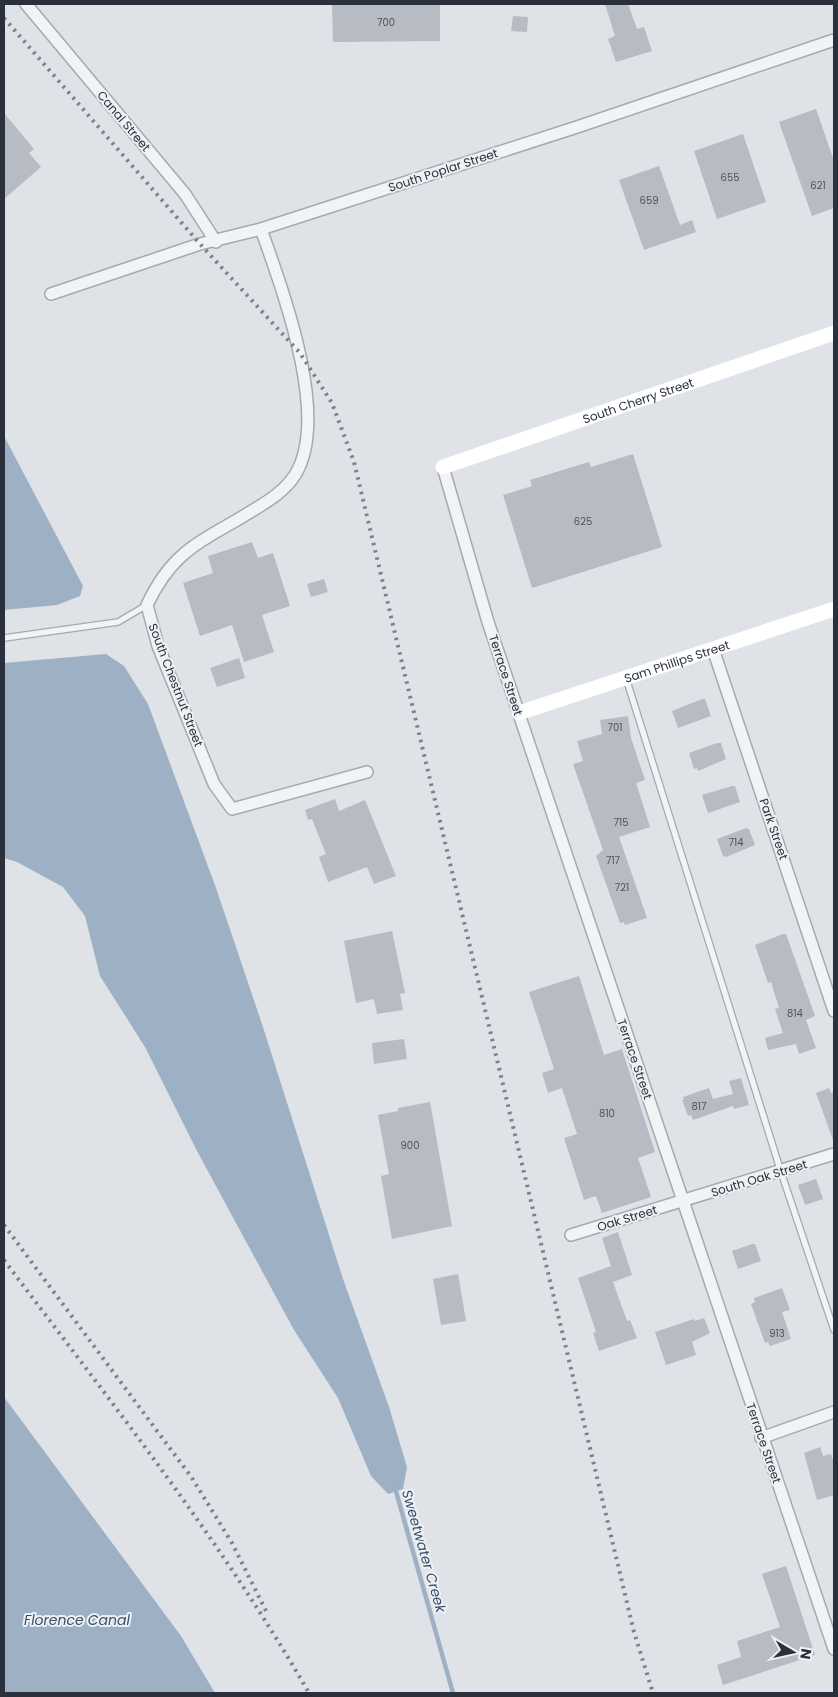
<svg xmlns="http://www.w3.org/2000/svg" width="838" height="1697" font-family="Poppins,sans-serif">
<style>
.water{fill:#9eb0c3}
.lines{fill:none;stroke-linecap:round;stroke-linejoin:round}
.stream{stroke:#9eb0c3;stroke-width:4.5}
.building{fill:#b7bbc3}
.lane-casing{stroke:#a5a9b0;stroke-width:8}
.street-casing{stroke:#a5a9b0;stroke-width:14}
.lane{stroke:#f1f3f5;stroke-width:5.5}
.street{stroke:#f1f3f5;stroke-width:11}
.secondary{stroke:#fff;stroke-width:15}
.rail{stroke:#7a828e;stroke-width:4;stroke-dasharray:2.5 5;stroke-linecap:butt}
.labels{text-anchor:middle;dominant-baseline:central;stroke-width:4;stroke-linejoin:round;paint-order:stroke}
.number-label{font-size:10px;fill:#4d535e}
.street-label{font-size:12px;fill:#2a303c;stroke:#eef1f4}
.water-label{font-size:14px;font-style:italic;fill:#384f6b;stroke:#eef1f4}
</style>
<rect width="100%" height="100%" fill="#dfe2e7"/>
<!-- water -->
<g class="water">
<path d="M4,436L83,586L80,596L57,605L4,610Z"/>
<path d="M106,654L124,666L148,704L216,888L262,1024L343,1279L389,1407L407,1467L403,1489L388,1494L371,1476L338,1398L294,1330L197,1151L145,1047L100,976L85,916L63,887L17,862L4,858V663Z"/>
<path d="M4,1397L181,1636L215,1693H4Z"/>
</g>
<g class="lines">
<!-- stream -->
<path class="stream" d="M395,1488L453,1693"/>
</g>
<!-- building -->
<g class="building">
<path d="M332,4H440V41L333,42Z"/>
<path d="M605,4H628L637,29L644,27L652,51L616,62L608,39L615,36Z"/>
<path d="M513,16L528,17L527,32L511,31Z"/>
<path d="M816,109L834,161V208L812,216L779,122Z"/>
<path d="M4,113L34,149L29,153L41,167L4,199Z"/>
<path d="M743,134L766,202L717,219L694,151Z"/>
<path d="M659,166L680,225L692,220L696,232L644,250L619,180Z"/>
<path d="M633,454L662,547L532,588L503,495L532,486L530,480L589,462L591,467Z"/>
<path d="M252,542L258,558L273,553L290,606L262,615L274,652L244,662L232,625L200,636L183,583L213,573L208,556Z"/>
<path d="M324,579L328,592L311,597L307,584Z"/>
<path d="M239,658L245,678L217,687L210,668Z"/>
<path d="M702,699H705L711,716L678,728L672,711Z"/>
<path d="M628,716L631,738L645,780L636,783L650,827L619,837L647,918L625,925L624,922L620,923L596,856L603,850L573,764L583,761L577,741L602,734L600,720Z"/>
<path d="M717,743H721L726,759L698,771L697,768L694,769L689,753Z"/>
<path d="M732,786H735L740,802L708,813L702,795Z"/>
<path d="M335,799L339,811L365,800L396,876L374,884L367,867L328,882L319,857L326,854L312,819L308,820L305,810Z"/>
<path d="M746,828L749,829L755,845L726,857L723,856L717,839Z"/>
<path d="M392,931L405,993L400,994L403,1010L377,1014L374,999L356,1003L344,941Z"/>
<path d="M783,934H786L815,1016L806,1020L816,1048L799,1054L796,1044L768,1050L765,1038L783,1033L775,1009L779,1008L771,982L768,983L755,945Z"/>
<path d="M579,976L604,1055L622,1049L655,1152L638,1158L651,1197L602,1213L596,1196L584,1200L564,1138L577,1134L562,1088L548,1093L542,1073L554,1069L529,992Z"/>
<path d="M404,1039L407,1059L374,1064L372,1043Z"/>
<path d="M741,1078L749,1105L734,1109L733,1106L693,1120L691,1115L688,1116L682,1100H684L683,1097L709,1088L713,1099L733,1094L729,1081Z"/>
<path d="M829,1088L831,1093L834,1092L833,1140L816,1093Z"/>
<path d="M430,1102L452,1226L392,1239L381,1176L389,1174L378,1115L398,1111V1108Z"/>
<path d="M816,1179L823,1199L805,1205L798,1185Z"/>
<path d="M618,1232L632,1275L613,1282L627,1321L630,1320L637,1338L599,1351L593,1333L596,1332L578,1278L611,1266L602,1238Z"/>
<path d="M752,1244H755L761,1261L738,1269L732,1251Z"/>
<path d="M458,1274L466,1321L441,1325L433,1279Z"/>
<path d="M782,1288L790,1310L782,1312L791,1339L770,1346L768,1342L765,1343L751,1304L755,1302L754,1298Z"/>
<path d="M704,1318L710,1333L692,1342L696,1355L666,1365L655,1332L694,1319L695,1321Z"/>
<path d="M820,1447L823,1456L831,1454L834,1463V1495L817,1500L804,1453Z"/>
<path d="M786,1566L815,1655L723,1685L717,1665L741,1657L737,1641L780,1627L762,1574Z"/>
</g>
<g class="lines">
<!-- lane casing -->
<g class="lane-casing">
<g id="lane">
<path d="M4,638L118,622L147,605"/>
<path d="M626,678L781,1172L834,1330"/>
</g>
</g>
<!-- street casing -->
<g class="street-casing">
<g id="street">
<path d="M26,4L185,194L216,242"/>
<path d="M261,229C282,289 331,417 295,475C282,495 261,505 242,517C196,544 171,554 147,605L158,646L214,784L232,809L367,772"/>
<path d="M51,294L200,244L261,229L577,127L834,40"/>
<path d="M443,467L488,622L834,1649"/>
<path d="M713,649L834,1011"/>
<path d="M571,1235L834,1154"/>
<path d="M761,1438L834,1412"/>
</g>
</g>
<!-- lane -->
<use href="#lane" class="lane"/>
<!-- street -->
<use href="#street" class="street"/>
<!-- secondary -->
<g class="secondary">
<path id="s1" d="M443,467L834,333"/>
<path id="s2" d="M519,713L834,609"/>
</g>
<!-- rail -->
<g class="rail">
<path d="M4,18L200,244L300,353L332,403L354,462L634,1632L653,1693"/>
<path d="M4,1225L192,1478L232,1543L267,1613"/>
<path d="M4,1260C110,1401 221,1540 309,1693"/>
</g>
</g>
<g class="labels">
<!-- number labels -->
<g class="number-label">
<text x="386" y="22">700</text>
<text x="730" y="177">655</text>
<text x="818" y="185">621</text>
<text x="649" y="200">659</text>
<text x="583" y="521">625</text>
<text x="615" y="727">701</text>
<text x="621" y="822">715</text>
<text x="736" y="842">714</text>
<text x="613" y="860">717</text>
<text x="622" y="887">721</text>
<text x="795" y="1013">814</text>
<text x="699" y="1106">817</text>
<text x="607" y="1113">810</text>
<text x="410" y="1145">900</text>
<text x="777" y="1333">913</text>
</g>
<!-- street labels -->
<g class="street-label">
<text transform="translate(124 121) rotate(50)">Canal Street</text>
<text transform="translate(443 170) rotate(-18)">South Poplar Street</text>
<text stroke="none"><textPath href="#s1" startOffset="206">South Cherry Street</textPath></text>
<text stroke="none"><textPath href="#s2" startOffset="166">Sam Phillips Street</textPath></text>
<text transform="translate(506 675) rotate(72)">Terrace Street</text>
<text transform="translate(176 685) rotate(69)">South Chestnut Street</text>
<text transform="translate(774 829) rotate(71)">Park Street</text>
<text transform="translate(635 1059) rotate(71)">Terrace Street</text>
<text transform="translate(759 1178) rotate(-17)">South Oak Street</text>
<text transform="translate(627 1218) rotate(-17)">Oak Street</text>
<text transform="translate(764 1443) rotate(71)">Terrace Street</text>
</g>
<!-- water labels -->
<g class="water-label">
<text transform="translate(424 1551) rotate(74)">Sweetwater Creek</text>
<text x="77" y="1620">Florence Canal</text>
</g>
</g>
<!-- border -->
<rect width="838" height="1697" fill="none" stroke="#2a303c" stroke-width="10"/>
<!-- north arrow -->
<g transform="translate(793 1652) rotate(99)" stroke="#eef1f4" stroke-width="4" paint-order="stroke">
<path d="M0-4L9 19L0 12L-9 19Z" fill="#2a303c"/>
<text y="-8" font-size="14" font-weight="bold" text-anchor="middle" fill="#2a303c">N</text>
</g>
</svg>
